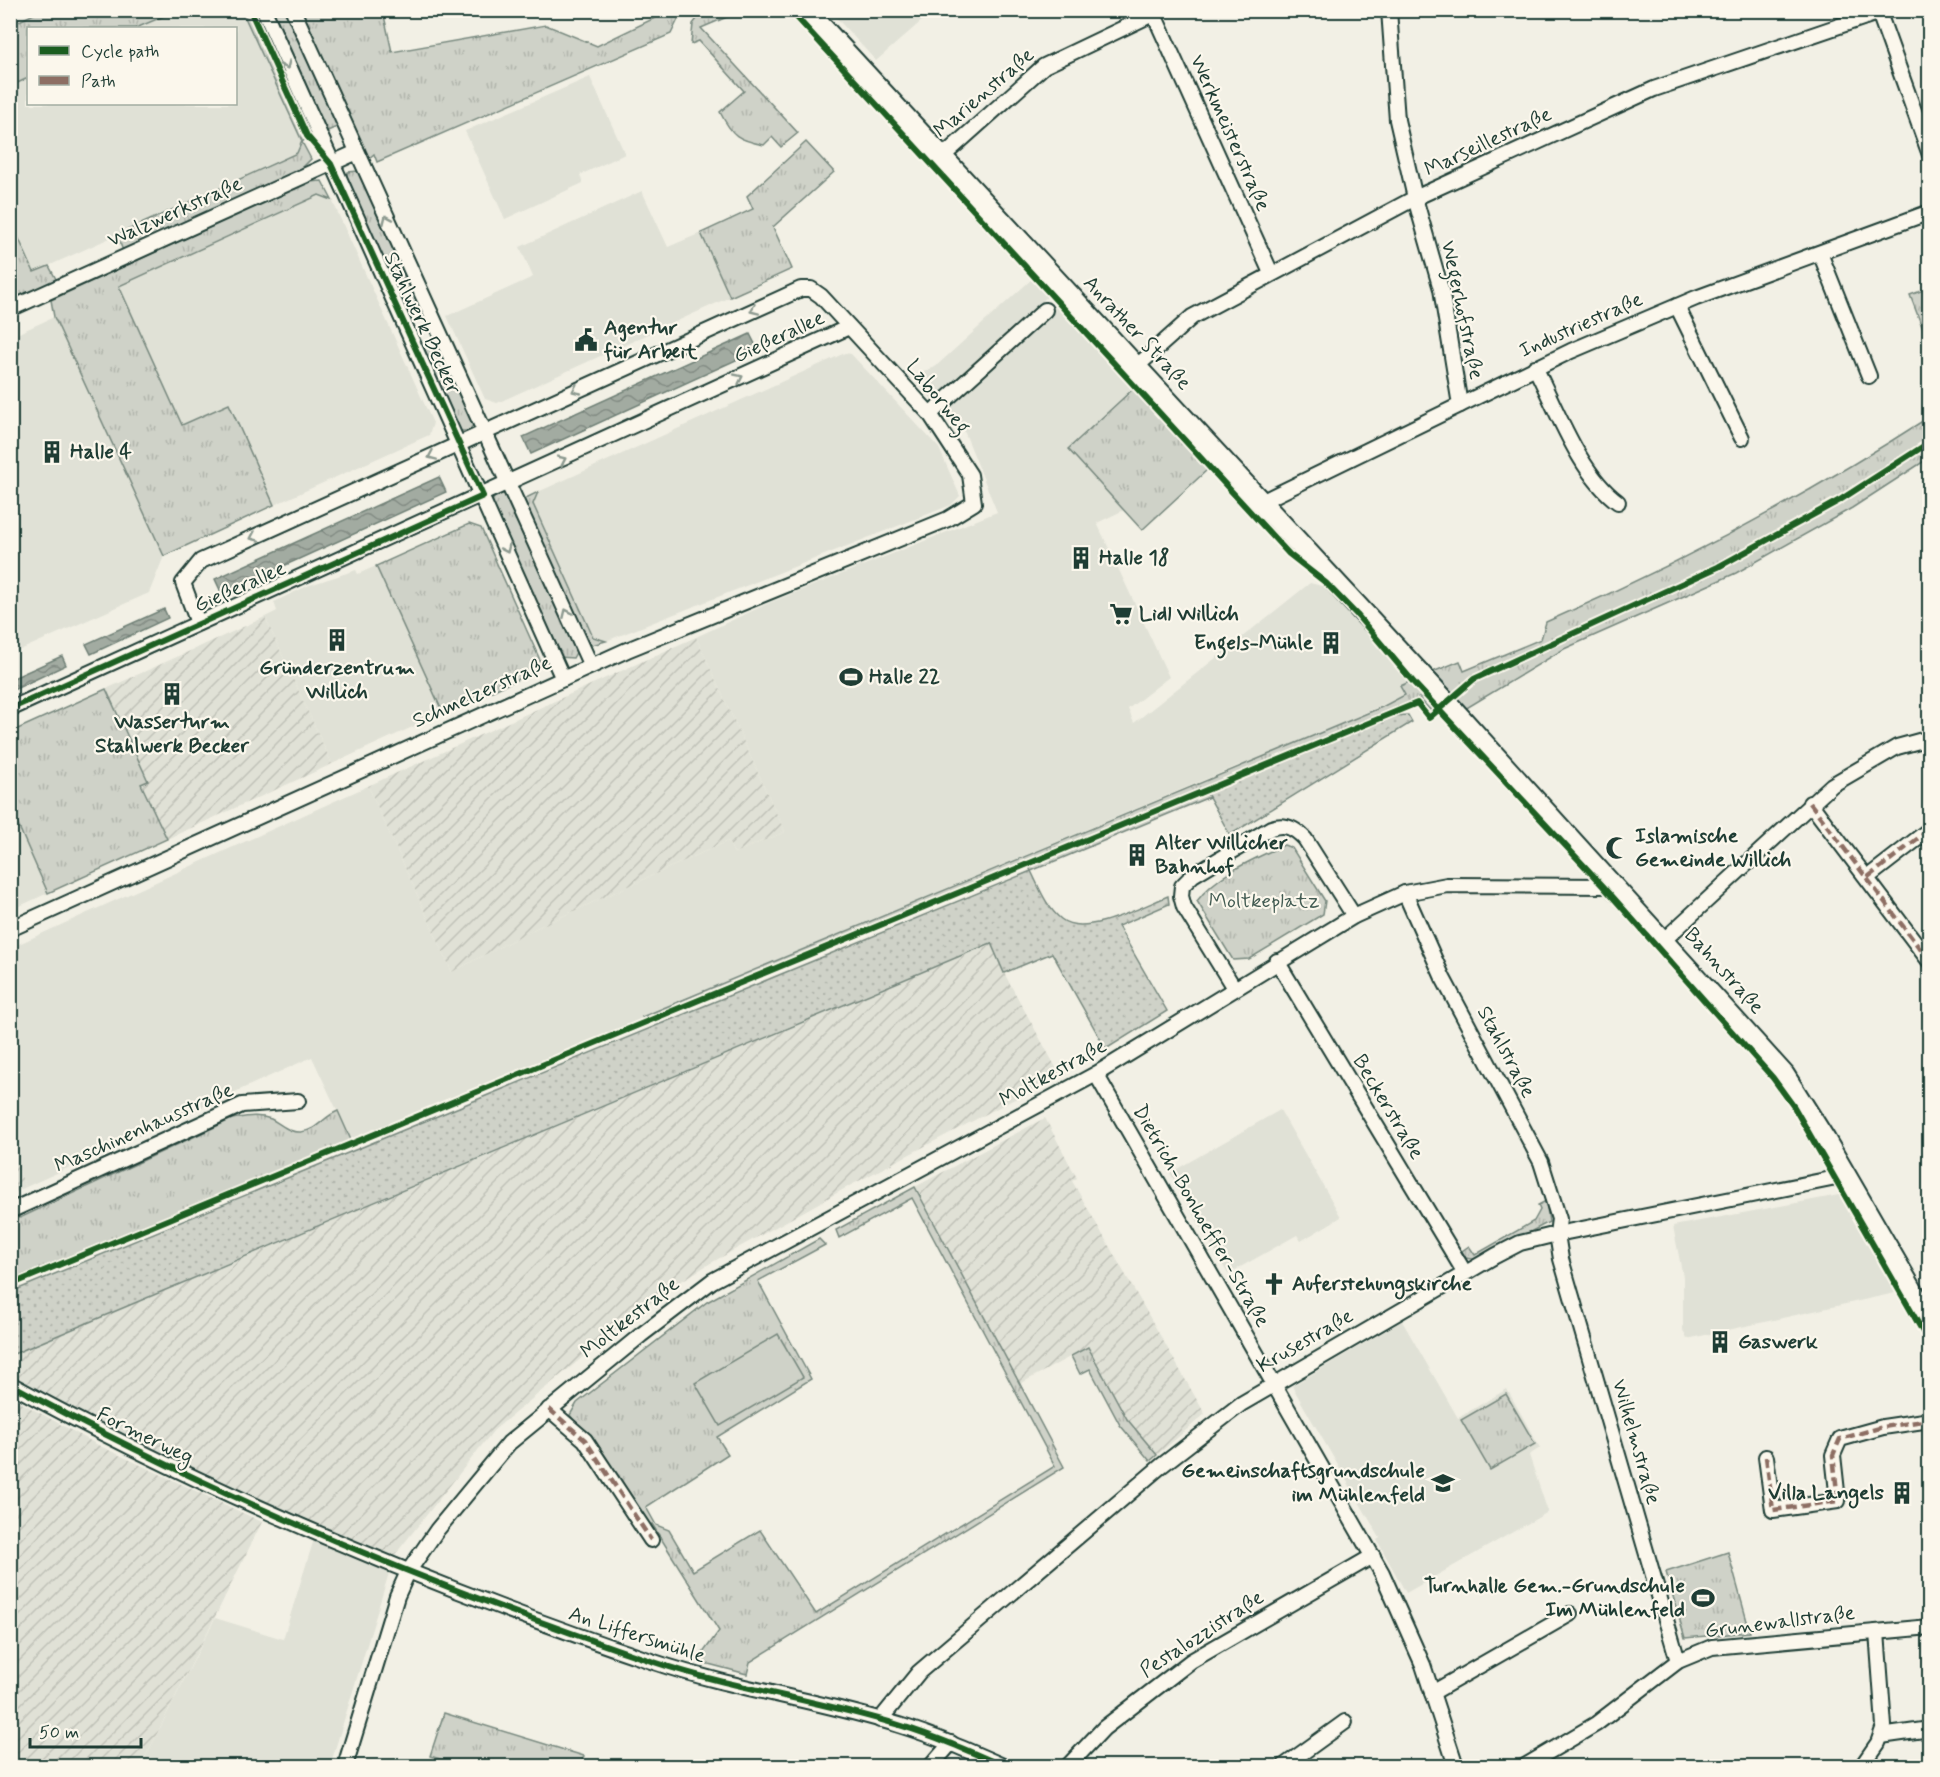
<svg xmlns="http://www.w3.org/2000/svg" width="1940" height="1777" font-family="Mynerve,sans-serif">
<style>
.built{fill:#e0e1d6}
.industrial{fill:url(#industrial-furrows)}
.grass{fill:url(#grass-tufts);stroke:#77887e;stroke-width:1.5}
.garden{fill:url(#garden-dots);stroke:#77887e;stroke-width:1.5}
.pitch{fill:#cfd2c8;stroke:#77887e;stroke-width:1.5}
.water{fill:url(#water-waves);stroke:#6e7f75;stroke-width:1.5}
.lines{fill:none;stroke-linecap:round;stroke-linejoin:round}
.street-casing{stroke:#1f3d34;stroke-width:18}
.secondary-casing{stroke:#1f3d34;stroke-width:24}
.street{stroke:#fbf7ec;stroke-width:14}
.secondary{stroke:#fbf7ec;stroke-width:20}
.quiet{stroke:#8d6e63;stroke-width:4.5;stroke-dasharray:9 4.5;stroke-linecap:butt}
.cycleway-casing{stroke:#fbf7ec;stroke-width:10}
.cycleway{stroke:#1b5e20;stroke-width:6}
.oneway{stroke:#8d9a90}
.labels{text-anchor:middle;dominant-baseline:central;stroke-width:4.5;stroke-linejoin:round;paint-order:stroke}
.street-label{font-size:21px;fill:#1f3d34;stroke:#fbf7ec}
.poi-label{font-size:21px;font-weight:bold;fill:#1f3d34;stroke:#fbf7ec;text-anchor:start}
.park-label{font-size:21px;fill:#425b52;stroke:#fbf7ec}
</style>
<defs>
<pattern id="industrial-furrows" width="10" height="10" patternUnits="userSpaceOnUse" patternTransform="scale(1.5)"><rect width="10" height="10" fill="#e0e1d6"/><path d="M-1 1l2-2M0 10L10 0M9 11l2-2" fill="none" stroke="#c0c2b8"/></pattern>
<pattern id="grass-tufts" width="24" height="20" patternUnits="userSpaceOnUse" patternTransform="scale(1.5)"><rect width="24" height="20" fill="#cfd2c8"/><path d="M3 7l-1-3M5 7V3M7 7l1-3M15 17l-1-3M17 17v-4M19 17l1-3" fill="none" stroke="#b1b5ac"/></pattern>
<pattern id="garden-dots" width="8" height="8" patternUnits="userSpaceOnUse" patternTransform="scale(1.5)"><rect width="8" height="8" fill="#cfd2c8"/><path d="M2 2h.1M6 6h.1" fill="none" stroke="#b1b5ac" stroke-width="1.8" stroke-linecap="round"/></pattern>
<pattern id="water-waves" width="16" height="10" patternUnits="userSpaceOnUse" patternTransform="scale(1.5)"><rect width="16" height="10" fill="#a2aba1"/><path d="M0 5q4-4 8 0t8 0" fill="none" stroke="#838c84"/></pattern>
</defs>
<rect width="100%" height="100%" fill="#f2f0e5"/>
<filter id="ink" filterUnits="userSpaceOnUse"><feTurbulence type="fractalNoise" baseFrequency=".0167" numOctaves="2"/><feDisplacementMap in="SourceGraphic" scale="12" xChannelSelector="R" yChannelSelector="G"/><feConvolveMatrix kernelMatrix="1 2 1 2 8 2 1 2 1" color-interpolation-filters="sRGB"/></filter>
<g filter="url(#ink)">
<!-- built -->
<g class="built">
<path d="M176,11H242L302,141L297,153L35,272L11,219L10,86L28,78V104H236V28H136Z"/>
<path d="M830,11H933L876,61Z"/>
<path d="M590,77L625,154L580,175L583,183L505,219L465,131Z"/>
<path d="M642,191L668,247L701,233L730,297L497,403L485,399L447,316L533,277L520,247Z"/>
<path d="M319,195L332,200L433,423L429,435L274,505L229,404L182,425L119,286Z"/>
<path d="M1032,279L1048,296L938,399H932L912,377L935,367Z"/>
<path d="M1057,306L1133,389L1068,449L1124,510L1097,523L1169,677L1128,709L1134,723L1310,583L1329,588L1360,620L1411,682L1400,686L1405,695L1244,767L1242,764L642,1017L643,1019L351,1140L312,1057L26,1187L11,1152L10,948L368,786L452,972L530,931L728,841L734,853L785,832L696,637L769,603L997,512L965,433L947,414L948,408Z"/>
<path d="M54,317L164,556L149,593L11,654L10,337Z"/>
<path d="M845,353L851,354L939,448L960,496L951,505L606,641L593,637L533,504L538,492Z"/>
<path d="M376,566L443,713L332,764L265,617L277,611L274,602L307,586L356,570L358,574Z"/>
<path d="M10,809L48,893L11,910H10Z"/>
<path d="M1280,1110L1341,1217L1301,1241L1297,1235L1228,1274L1170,1173Z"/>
<path d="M1839,1195L1895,1293L1687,1339L1683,1330V1277L1673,1226Z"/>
<path d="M1402,1321L1458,1418L1507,1389L1540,1448L1529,1455L1548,1512L1406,1593L1377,1540L1380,1538L1292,1386Z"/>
<path d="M314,1539L389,1573L330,1766H141L215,1618L283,1639Z"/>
</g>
<!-- industrial -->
<g class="industrial">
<path d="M265,617L332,764L167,839L141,784L147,780L106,689Z"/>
<path d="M696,637L785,832L734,853L728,841L530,931L452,972L368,786Z"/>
<path d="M991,943L1004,973L1060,1075L853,1184L709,1264L675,1285L628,1320L494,1430L394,1556L378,1554L219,1483L76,1411L11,1374V1355Z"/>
<path d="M1045,1118L1077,1178L1072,1181L1205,1414L1157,1455L1127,1419L1088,1347L1020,1384L915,1187Z"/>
<path d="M11,1152L26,1187L11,1194H10Z"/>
<path d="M11,1397L98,1445L262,1522L141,1766H11Z"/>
</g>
<!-- grass -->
<g class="grass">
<path d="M42,10H176V11L136,28H28V78L11,86V25Z"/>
<path d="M242,11H256L312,135L302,142L311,159L299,171L123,251L117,235L297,153L302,141Z"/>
<path d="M270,11H285L339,126L323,133Z"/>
<path d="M300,11H383L392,52L546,25L597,46L669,11H682L671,34L377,162L374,154L368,159Z"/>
<path d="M703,11H741L701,28L798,133L781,147L772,137L764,145C738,140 732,136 720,112L744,91L699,41L691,44L693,24Z"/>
<path d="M806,142L834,172L773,227L792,269L730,297L701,233L753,209L747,196Z"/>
<path d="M358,171L424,312L408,319L344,182L348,172Z"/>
<path d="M322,181L332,200L319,195L119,286L182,425L229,404L274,505L164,556L54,317L51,300L308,182Z"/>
<path d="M10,219L34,272L49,266L57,281L10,302Z"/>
<path d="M1929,288V345L1910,295Z"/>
<path d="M436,340L474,424L469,431H460L420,347Z"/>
<path d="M1133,389L1207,470L1142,530L1068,449Z"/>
<path d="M1929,417V458L1852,508L1736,573L1564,649L1465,709L1430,673L1460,661L1464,671L1541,639L1546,622C1679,564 1807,496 1929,417Z"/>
<path d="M538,492L533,504L593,637L606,641L592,645L583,636L526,511L524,499Z"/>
<path d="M497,493L506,494L578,649L573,658L560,657L495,512L492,501Z"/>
<path d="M469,524L481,528L540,660L536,671L443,713L376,566Z"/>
<path d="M1414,680L1439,707L1431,711L1419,698L643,1019L642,1017L1382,707L1405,695L1400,686Z"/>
<path d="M106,689L148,781L141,784L167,839L48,893L11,809V732Z"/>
<path d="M1207,793L1209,797L1031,871L1029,867Z"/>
<path d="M1284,845L1292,848L1325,901L1323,914L1249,959L1233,960L1197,901C1217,874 1254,859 1284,845Z"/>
<path d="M338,1111L351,1140L11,1280V1222L232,1119C245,1117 258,1114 271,1119C281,1124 289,1133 301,1132C318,1130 324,1116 338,1111Z"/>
<path d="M915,1187L1064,1467L750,1662L747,1674L697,1661L719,1631L652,1524L649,1527L570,1415L577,1403L707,1302L819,1239L825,1245L758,1281L811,1379L717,1437L728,1454L646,1507L656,1525L669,1530L693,1571L760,1530L816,1614L1055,1466L912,1198L839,1238L836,1230Z"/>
<path d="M1546,1201L1549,1222L1477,1260L1466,1258L1462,1251L1469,1246L1475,1255L1534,1221L1540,1210L1538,1205Z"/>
<path d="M1088,1347L1127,1419L1157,1455L1150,1461L1120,1425L1090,1369L1080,1374L1071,1356Z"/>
<path d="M1506,1394L1535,1444L1490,1470L1461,1420Z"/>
<path d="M1728,1552L1750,1632L1685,1638L1666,1572Z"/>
<path d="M444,1713L584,1756L580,1766H463L430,1756Z"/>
</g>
<!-- garden -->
<g class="garden">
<path d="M1408,715L1412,722L1230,835L1207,793L1393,716Z"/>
<path d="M1031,871C1039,887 1046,907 1061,919C1084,938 1143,906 1168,896L1169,904L1118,926L1167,1011L1106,1049L1052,953L1004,973L991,943L11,1355V1292Z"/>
</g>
<!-- pitch -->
<path class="pitch" d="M778,1334L803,1377L720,1426L695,1383Z"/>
<!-- water -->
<g class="water">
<path d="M750,334L758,350L531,454L523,437Z"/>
<path d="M439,477L446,492L222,594L215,579Z"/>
<path d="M164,609L168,618L91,654L86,644Z"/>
<path d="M62,656L66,665L11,691V679Z"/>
</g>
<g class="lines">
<!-- street casing -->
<g class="street-casing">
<g id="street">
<path d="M264,10L563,679"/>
<path d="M293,10L591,666"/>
<path d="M1152,10L1271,273"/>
<path d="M1389,10L1397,120L1415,198L1441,289L1460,405"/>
<path d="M1878,10L1930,155"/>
<path d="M941,158L1044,66L1153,14"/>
<path d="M1820,253L1869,376"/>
<path d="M1677,306L1742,438"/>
<path d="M10,309L357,152"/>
<path d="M1136,367L1192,317L1415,198L1654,89L1886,10"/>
<path d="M1535,367C1556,408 1580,475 1618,502"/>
<path d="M930,414L1045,310"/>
<path d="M1261,502L1571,351L1696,298L1930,212"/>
<path d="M10,709L849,327"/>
<path d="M1810,803L1930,962"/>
<path d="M1868,877L1930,829"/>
<path d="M1405,893L1443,978L1541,1162L1559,1219L1557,1234L1561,1259L1678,1661"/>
<path d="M10,929L627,650L948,519L974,503L970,475L930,414L821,296L811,289H801L201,561L183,583L198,623"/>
<path d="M1664,940L1832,785L1897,747L1930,738"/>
<path d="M1277,961L1465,1273"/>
<path d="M1234,988L1184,907L1181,896L1182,886L1193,875L1271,828C1285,823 1295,828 1305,839L1354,916"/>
<path d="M1096,1074L1382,1573L1423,1665L1456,1766"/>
<path d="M10,1211L242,1105L298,1101"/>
<path d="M10,1384C216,1497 433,1587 654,1662C734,1689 819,1700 899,1725C935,1736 969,1751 1003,1766"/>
<path d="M549,1409L585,1440L651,1540"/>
<path d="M1766,1457L1773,1510L1838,1501L1833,1455L1840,1439L1883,1427L1930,1420"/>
<path d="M1432,1693L1570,1614"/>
<path d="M880,1720L919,1672L1161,1466L1241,1404L1495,1256L1520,1243L1557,1234L1846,1176"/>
<path d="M1881,1736L1930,1729"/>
<path d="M345,1766L397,1596L408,1572L437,1530L509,1443L641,1335L712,1281L1096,1074L1354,916L1405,893L1447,885L1615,886"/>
<path d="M931,1766L951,1743"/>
<path d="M1068,1766L1104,1728L1191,1661L1373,1556"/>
<path d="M1284,1766L1345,1722"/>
<path d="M1525,1766L1596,1724L1678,1661L1712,1647L1930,1627"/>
<path d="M1862,1766L1878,1743L1884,1726L1877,1632"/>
</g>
</g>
<!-- secondary casing -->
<g class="secondary-casing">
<path id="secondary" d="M806,10L1446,702L1784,1075L1825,1140L1930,1321"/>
</g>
<!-- street -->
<use href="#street" class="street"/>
<!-- secondary -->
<use href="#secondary" class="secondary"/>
<!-- quiet -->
<g class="quiet">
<path d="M1810,803L1930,962"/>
<path d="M1868,877L1930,829"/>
<path d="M549,1409L585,1440L651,1540"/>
<path d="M1766,1457L1773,1510L1838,1501L1833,1455L1840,1439L1883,1427L1930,1420"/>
</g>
<!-- cycleway casing -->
<g class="cycleway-casing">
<g id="cycleway">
<path d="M790,10L1289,554L1326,583L1357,615L1415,684L1603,886L1773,1078L1794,1107L1930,1344"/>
<path d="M10,709L483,496L331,164L307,136L250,10"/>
<path d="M10,1285L1417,703L1429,718L1474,679L1718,567L1840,500L1930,442"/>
<path d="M10,1384C216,1497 433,1587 654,1662C734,1689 819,1700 899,1725C935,1736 969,1751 1003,1766"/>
</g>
</g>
<!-- cycleway -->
<use href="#cycleway" class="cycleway"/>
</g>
<!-- one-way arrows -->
<defs><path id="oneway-chevron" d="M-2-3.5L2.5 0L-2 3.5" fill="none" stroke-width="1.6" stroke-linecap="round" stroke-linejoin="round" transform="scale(1.5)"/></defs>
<g class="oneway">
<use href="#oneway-chevron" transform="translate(286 65) rotate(66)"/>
<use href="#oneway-chevron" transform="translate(387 219) rotate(-114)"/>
<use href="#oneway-chevron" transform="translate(754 310) rotate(156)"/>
<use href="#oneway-chevron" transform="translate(739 378) rotate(-25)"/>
<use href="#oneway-chevron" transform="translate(576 390) rotate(155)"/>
<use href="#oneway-chevron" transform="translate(432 456) rotate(156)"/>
<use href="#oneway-chevron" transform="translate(562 460) rotate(-25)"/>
<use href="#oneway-chevron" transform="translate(254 537) rotate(156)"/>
<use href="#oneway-chevron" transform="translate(506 549) rotate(66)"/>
<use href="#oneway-chevron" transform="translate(567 613) rotate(-114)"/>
</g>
</g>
<!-- icons -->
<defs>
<g id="civic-bare" transform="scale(1.8)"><path d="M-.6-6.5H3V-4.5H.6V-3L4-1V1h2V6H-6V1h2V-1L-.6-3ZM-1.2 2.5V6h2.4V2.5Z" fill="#1f3d34" stroke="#fbf7ec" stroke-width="2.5" paint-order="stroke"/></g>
<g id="building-bare" transform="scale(1.8)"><path d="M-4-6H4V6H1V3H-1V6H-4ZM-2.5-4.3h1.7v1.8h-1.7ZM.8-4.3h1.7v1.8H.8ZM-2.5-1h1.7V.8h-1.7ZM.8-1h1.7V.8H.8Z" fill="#1f3d34" stroke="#fbf7ec" stroke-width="2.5" paint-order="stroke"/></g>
<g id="supermarket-bare" transform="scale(1.8)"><path d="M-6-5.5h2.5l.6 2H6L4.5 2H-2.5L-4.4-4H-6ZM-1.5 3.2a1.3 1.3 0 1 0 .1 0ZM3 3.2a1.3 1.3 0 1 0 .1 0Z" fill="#1f3d34" stroke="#fbf7ec" stroke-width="2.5" paint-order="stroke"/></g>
<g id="stadium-bare" transform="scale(1.8)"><path d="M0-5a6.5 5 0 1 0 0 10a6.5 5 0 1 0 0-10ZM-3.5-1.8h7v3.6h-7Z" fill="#1f3d34" stroke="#fbf7ec" stroke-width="2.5" paint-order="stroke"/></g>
<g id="mosque-bare" transform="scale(1.8)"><path d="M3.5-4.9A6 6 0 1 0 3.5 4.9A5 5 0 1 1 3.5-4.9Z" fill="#1f3d34" stroke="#fbf7ec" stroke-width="2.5" paint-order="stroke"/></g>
<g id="church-bare" transform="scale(1.8)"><path d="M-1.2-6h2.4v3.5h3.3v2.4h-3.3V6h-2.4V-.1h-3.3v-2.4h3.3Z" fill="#1f3d34" stroke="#fbf7ec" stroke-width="2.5" paint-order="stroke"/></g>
<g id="school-bare" transform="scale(1.8)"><path d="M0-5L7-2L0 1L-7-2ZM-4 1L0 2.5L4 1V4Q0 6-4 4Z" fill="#1f3d34" stroke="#fbf7ec" stroke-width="2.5" paint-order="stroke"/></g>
</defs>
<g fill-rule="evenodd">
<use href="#civic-bare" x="586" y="340"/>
<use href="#building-bare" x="52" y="452"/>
<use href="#building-bare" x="1081" y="558"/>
<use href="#supermarket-bare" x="1121" y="614"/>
<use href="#building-bare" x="337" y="640"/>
<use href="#building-bare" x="1331" y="643"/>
<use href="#stadium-bare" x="851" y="677"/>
<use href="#building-bare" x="172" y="694"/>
<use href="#mosque-bare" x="1617" y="848"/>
<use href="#building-bare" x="1137" y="855"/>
<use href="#church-bare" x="1274" y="1284"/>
<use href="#building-bare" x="1720" y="1342"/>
<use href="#school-bare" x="1443" y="1483"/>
<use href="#building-bare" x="1902" y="1493"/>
<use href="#stadium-bare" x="1703" y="1598"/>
</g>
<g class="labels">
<!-- street labels -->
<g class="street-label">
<text transform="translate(984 93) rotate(-41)">Marienstraße</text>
<text transform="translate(1230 133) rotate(66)">Werkmeisterstraße</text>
<text transform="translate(1488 142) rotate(-25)">Marseillestraße</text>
<text transform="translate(175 212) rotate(-24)">Walzwerkstraße</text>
<text transform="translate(1462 310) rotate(78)">Wegerhofstraße</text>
<text transform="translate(422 323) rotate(65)">Stahlwerk Becker</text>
<text transform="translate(1581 325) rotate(-24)">Industriestraße</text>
<text transform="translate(1137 333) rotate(47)">Anrather Straße</text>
<text transform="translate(779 337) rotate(-25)">Gießerallee</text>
<text transform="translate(938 397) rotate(51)">Laborweg</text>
<text transform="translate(240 587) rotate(-24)">Gießerallee</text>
<text transform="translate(482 692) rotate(-24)">Schmelzerstraße</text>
<text transform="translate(1724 971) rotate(48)">Bahnstraße</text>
<text transform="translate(1506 1052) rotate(62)">Stahlstraße</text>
<text transform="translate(1053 1073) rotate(-29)">Moltkestraße</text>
<text transform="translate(1388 1107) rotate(59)">Beckerstraße</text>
<text transform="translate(144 1128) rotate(-24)">Maschinenhausstraße</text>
<text transform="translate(1201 1216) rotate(60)">Dietrich-Bonhoeffer-Straße</text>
<text transform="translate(630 1318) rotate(-38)">Moltkestraße</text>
<text transform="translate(1305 1341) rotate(-30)">Krusestraße</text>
<text transform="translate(145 1436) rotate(26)">Formerweg</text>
<text transform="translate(1636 1442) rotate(74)">Wilhelmstraße</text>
<text transform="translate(1780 1622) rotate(-7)">Grunewallstraße</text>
<text transform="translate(1202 1634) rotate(-33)">Pestalozzistraße</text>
<text transform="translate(637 1635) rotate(18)">An Liffersmühle</text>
</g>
<!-- poi labels -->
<g class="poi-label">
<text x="604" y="328">Agentur<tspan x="604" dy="24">für Arbeit</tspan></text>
<text x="70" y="452">Halle 4</text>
<text x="1099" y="558">Halle 18</text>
<text x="1139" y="614">Lidl Willich</text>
<text x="1313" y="643" text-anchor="end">Engels-Mühle</text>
<text x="337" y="668" text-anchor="middle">Gründerzentrum<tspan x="337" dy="24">Willich</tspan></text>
<text x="869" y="677">Halle 22</text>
<text x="172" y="722" text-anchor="middle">Wasserturm<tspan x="172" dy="24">Stahlwerk Becker</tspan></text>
<text x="1635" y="836">Islamische<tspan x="1635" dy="24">Gemeinde Willich</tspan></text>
<text x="1155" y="843">Alter Willicher<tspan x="1155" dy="24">Bahnhof</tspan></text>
<text x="1292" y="1284">Auferstehungskirche</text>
<text x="1738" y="1342">Gaswerk</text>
<text x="1425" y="1471" text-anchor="end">Gemeinschaftsgrundschule<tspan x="1425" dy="24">im Mühlenfeld</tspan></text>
<text x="1884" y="1493" text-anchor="end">Villa Langels</text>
<text x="1685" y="1586" text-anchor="end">Turnhalle Gem.-Grundschule<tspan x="1685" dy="24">Im Mühlenfeld</tspan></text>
</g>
<!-- park labels -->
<g class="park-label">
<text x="1264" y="901">Moltkeplatz</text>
</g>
</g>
<!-- margin -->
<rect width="1940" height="1777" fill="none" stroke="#fbf7ec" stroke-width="36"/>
<rect x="18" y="18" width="1904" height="1741" fill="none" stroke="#1f3d34" stroke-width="2" filter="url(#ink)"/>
<!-- legend -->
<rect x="27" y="27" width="210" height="78" fill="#fbf7ec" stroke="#a3ada2" stroke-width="1.5"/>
<rect x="39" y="46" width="30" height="9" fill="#1b5e20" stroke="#a3ada2" stroke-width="1.5"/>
<text x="81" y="57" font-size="18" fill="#1f3d34">Cycle path</text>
<rect x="39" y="76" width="30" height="9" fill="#8d6e63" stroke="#a3ada2" stroke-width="1.5"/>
<text x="81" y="87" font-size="18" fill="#1f3d34">Path</text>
<!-- scale -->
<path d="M30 1738v9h111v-9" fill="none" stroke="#1f3d34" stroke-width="3"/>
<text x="39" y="1738" font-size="18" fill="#1f3d34" stroke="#fbf7ec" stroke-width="4.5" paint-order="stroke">50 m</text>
</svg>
